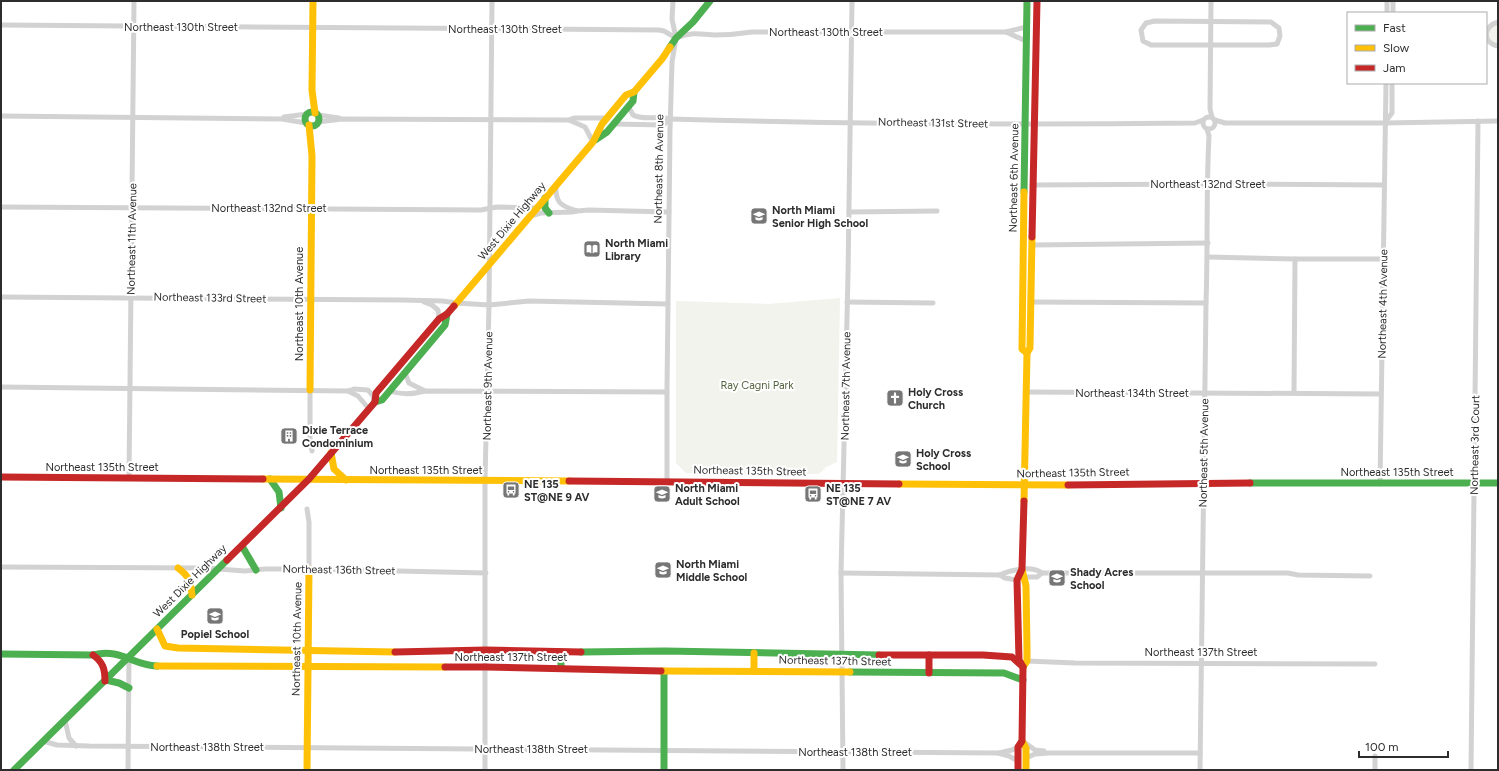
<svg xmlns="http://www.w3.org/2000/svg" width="1499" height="771" font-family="Figtree,sans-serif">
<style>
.green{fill:#f1f3ec}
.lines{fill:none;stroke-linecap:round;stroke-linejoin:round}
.street{stroke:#d2d2d2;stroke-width:5}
.fast{stroke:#4caf50;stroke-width:7}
.slow{stroke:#ffc107;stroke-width:7}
.jam{stroke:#c62828;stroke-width:7}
.labels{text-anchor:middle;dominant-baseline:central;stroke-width:4;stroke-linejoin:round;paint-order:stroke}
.street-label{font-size:11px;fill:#2d2d2d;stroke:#fff}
.poi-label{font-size:11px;font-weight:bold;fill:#2d2d2d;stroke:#fff;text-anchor:start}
.park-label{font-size:11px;fill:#576440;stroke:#fff}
</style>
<rect width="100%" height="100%" fill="#fff"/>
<!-- green -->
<g class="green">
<path d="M1498,24V44H1495L1489,38C1488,30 1490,28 1498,24Z"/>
<path d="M840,298L837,462L826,467L819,474L686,473L676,463V301L768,304Z"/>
</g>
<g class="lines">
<!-- street -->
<g class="street">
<path d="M1211,1L1210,109L1212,117"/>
<path d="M1387,13V1"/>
<path d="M1393,13V1"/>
<path d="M1155,21L1271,22L1279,28L1280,36L1277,44L1269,45H1151L1143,41L1141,30L1146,23Z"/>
<path d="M1498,22C1483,26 1482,43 1498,46"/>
<path d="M1,25L659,30L664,31L676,38"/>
<path d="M1006,32L1026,41"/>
<path d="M679,37C691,32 701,34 714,35C727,35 739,34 752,32H1006L1026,27"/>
<path d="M628,106L633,115C643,121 659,115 670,119C845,124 1020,125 1195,123L1203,120"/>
<path d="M318,115L339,118"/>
<path d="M1,116L282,119L306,123"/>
<circle cx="1209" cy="123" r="6"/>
<path d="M284,117L307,114"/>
<path d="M569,120L574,118H608"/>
<path d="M1215,120L1225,123H1385L1498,121"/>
<path d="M318,122L342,119L569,120L585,127L593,142"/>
<path d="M1385,122L1392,113V83"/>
<path d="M614,124L663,125L670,119"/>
<path d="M556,185C555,203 561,206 577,211"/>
<path d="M1032,185L1207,184L1384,185"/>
<path d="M1,207L481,210L497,207L537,208"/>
<path d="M849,212L937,211"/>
<path d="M530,216L541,213L572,212L577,211L589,210L669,212"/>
<path d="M1033,245L1208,243"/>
<path d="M1208,257L1295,259H1383"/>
<path d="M1,297L402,300L443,301L456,303L489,305L529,301L668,304"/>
<path d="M424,302L432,305L438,310L439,319"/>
<path d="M847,302L933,303"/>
<path d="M1031,302L1206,303"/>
<path d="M405,373L409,383L425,391"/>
<path d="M1,387L348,391L354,389L368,390L373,396L374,401"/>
<path d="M310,390V438L312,451"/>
<path d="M348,391L358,396L369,409"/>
<path d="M390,391C401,395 414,394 425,391L667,392"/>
<path d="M1027,392L1381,394"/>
<path d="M1294,393L1295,259"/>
<path d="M129,478L134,1"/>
<path d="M667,482V390L670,130L672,62L676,38L672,19L673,1"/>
<path d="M1380,484L1386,83"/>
<path d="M307,509L309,522V569"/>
<path d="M1,567L205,568L245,571L265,569H309L486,573"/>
<path d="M841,573L1000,575C1010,570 1032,565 1042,573H1288L1298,575L1370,576"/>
<path d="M1000,575L1005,578L1017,580"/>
<path d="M1025,577H1037L1042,573"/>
<path d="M1027,661L1075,663L1375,664"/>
<path d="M65,720L69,738L76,746"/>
<path d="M43,741L57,745L89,746L998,753L1009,756L1018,761"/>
<path d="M1024,742L1035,750L1044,751"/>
<path d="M999,753L1012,750L1018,747"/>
<path d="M1375,756V770"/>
<path d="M1026,758L1035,754L1049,753H1200"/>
<path d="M128,770L129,657"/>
<path d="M485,770V481L489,305L492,1"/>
<path d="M843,770L841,573L848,275L852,1"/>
<path d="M1200,770L1206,303C1208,248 1206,192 1209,136L1207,129"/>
<path d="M1471,770L1478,121"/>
</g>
<!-- fast -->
<g class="fast">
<path d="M670,47L676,38L693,22L710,1"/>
<circle cx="312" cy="119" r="7"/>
<path d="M595,140L607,132L633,101L634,92"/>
<path d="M1024,192L1027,1"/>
<path d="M545,198V208L549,213"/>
<path d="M375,402L382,400L445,325L447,314"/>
<path d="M270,479L279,492L281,508"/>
<path d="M1250,483H1498"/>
<path d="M242,546L256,570"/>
<path d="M561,652V668"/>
<path d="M581,652L665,651L879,655"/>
<path d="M1,654L93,655C121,648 132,665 157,666"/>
<path d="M664,671V770"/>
<path d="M850,672L1004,673L1023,680"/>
<path d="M106,680L119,683L129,688"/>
<path d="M14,770L227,560"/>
</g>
<!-- slow -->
<g class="slow">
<path d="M313,1L312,90L315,113"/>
<path d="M309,125L312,156L310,390"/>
<path d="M1024,192L1022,349L1027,353"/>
<path d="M454,306L593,142L602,124L626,95L634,92L662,59L670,47"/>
<path d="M331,453L334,469L346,480"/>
<path d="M263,479L569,481"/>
<path d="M899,484L1068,485"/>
<path d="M1024,501L1027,353L1030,348L1032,237"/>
<path d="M178,568C189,576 191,582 192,595"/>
<path d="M1022,569L1026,586L1027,648V661L1023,667"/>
<path d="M157,629L165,646L178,648L395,652"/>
<path d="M754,653V671"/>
<path d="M157,666L445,667"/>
<path d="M661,671L850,672"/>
<path d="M1022,741L1026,748V770"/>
<path d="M307,770L309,569"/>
</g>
<!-- jam -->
<g class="jam">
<path d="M1032,237L1037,1"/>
<path d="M1,477L263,479"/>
<path d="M569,481L899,484"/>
<path d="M1068,485L1250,483"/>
<path d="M227,560L309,479L375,402L376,393L439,319L447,314L454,306"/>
<path d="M395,652L486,650L581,652"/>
<path d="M93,655C103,662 105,669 105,681"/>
<path d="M879,655H983L1012,657L1023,667"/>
<path d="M929,655V673"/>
<path d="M445,667H486L661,671"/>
<path d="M1018,770V747L1022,741L1023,667L1019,660L1017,580L1022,569L1024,501"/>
</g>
</g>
<!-- icons -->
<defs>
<g id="school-square" transform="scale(0.9)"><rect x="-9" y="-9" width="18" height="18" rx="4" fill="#767676" stroke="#fff"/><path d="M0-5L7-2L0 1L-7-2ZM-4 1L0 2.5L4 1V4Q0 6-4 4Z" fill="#fff"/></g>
<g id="library-square" transform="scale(0.9)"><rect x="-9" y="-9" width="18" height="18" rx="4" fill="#767676" stroke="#fff"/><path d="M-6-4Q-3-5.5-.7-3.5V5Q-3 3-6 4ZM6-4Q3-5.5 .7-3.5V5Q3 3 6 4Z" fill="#fff"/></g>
<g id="church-square" transform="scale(0.9)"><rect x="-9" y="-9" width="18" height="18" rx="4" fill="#767676" stroke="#fff"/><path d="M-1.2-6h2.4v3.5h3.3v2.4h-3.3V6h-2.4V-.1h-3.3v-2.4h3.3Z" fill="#fff"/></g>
<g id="building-square" transform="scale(0.9)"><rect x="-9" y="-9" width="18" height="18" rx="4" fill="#767676" stroke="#fff"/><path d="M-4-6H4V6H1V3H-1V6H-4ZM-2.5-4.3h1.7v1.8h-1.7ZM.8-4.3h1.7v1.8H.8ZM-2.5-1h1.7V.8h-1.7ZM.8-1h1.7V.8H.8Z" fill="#fff"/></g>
<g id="bus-square" transform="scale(0.9)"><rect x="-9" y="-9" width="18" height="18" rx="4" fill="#767676" stroke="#fff"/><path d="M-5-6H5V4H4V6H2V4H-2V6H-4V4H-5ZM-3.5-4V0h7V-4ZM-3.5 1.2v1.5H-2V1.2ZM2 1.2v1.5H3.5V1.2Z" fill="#fff"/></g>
</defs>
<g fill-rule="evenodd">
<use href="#school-square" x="759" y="216"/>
<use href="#library-square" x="592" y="249"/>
<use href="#church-square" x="895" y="398"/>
<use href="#building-square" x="289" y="436"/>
<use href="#school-square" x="903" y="459"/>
<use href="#bus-square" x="511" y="490"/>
<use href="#school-square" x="662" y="494"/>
<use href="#bus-square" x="813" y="494"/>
<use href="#school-square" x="663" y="570"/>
<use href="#school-square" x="1057" y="578"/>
<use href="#school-square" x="215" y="616"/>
</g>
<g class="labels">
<!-- street labels -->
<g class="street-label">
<text x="181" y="27">Northeast 130th Street</text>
<text x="505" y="29">Northeast 130th Street</text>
<text x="826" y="32">Northeast 130th Street</text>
<text transform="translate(933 123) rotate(1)">Northeast 131st Street</text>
<text transform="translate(659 169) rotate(-89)">Northeast 8th Avenue</text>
<text transform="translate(1014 178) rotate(-89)">Northeast 6th Avenue</text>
<text x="1208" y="184">Northeast 132nd Street</text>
<text x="269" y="208">Northeast 132nd Street</text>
<text transform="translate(512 221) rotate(-50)">West Dixie Highway</text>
<text transform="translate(132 239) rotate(-89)">Northeast 11th Avenue</text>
<text transform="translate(210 298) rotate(1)">Northeast 133rd Street</text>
<text transform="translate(299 304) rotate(-90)">Northeast 10th Avenue</text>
<text transform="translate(1383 304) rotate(-89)">Northeast 4th Avenue</text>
<text transform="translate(488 386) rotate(-89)">Northeast 9th Avenue</text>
<text transform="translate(846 386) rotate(-89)">Northeast 7th Avenue</text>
<text x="1132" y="393">Northeast 134th Street</text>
<text transform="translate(1475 445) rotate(-89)">Northeast 3rd Court</text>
<text transform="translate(1204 453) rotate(-89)">Northeast 5th Avenue</text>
<text x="102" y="467">Northeast 135th Street</text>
<text x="426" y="470">Northeast 135th Street</text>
<text transform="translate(750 471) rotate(1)">Northeast 135th Street</text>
<text x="1397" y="472">Northeast 135th Street</text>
<text transform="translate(1073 473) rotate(-1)">Northeast 135th Street</text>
<text transform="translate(339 570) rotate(1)">Northeast 136th Street</text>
<text transform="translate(190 581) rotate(-45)">West Dixie Highway</text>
<text transform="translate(297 639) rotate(-89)">Northeast 10th Avenue</text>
<text x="1201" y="652">Northeast 137th Street</text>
<text x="511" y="657">Northeast 137th Street</text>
<text transform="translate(835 661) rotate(1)">Northeast 137th Street</text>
<text x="207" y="747">Northeast 138th Street</text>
<text x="531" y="749">Northeast 138th Street</text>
<text x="855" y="752">Northeast 138th Street</text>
</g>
<!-- poi labels -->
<g class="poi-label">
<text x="772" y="210">North Miami<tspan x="772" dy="13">Senior High School</tspan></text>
<text x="605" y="243">North Miami<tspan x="605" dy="13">Library</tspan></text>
<text x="908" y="392">Holy Cross<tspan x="908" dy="13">Church</tspan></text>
<text x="302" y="430">Dixie Terrace<tspan x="302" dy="13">Condominium</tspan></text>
<text x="916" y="453">Holy Cross<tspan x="916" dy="13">School</tspan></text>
<text x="524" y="484">NE 135<tspan x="524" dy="13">ST@NE 9 AV</tspan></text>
<text x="675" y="488">North Miami<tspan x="675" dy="13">Adult School</tspan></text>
<text x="826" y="488">NE 135<tspan x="826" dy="13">ST@NE 7 AV</tspan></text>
<text x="676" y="564">North Miami<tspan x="676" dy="13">Middle School</tspan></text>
<text x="1070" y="572">Shady Acres<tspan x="1070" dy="13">School</tspan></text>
<text x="215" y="634" text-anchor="middle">Popiel School</text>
</g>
<!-- park labels -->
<g class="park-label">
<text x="757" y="385">Ray Cagni Park</text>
</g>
</g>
<!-- border -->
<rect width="1499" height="771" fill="none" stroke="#2d2d2d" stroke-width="4"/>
<!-- legend -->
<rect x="1347" y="12" width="140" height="72" fill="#ffffff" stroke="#ababab"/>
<rect x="1355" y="25" width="20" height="6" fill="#4caf50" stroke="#ababab"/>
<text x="1383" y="32" font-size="12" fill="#2d2d2d">Fast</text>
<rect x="1355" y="45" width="20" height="6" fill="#ffc107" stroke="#ababab"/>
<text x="1383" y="52" font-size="12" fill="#2d2d2d">Slow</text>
<rect x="1355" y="65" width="20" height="6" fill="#c62828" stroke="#ababab"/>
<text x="1383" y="72" font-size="12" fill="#2d2d2d">Jam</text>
<!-- scale -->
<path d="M1359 751v6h89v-6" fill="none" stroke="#2d2d2d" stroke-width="2"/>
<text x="1365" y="751" font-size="12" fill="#2d2d2d" stroke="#ffffff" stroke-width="3" paint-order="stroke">100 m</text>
</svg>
